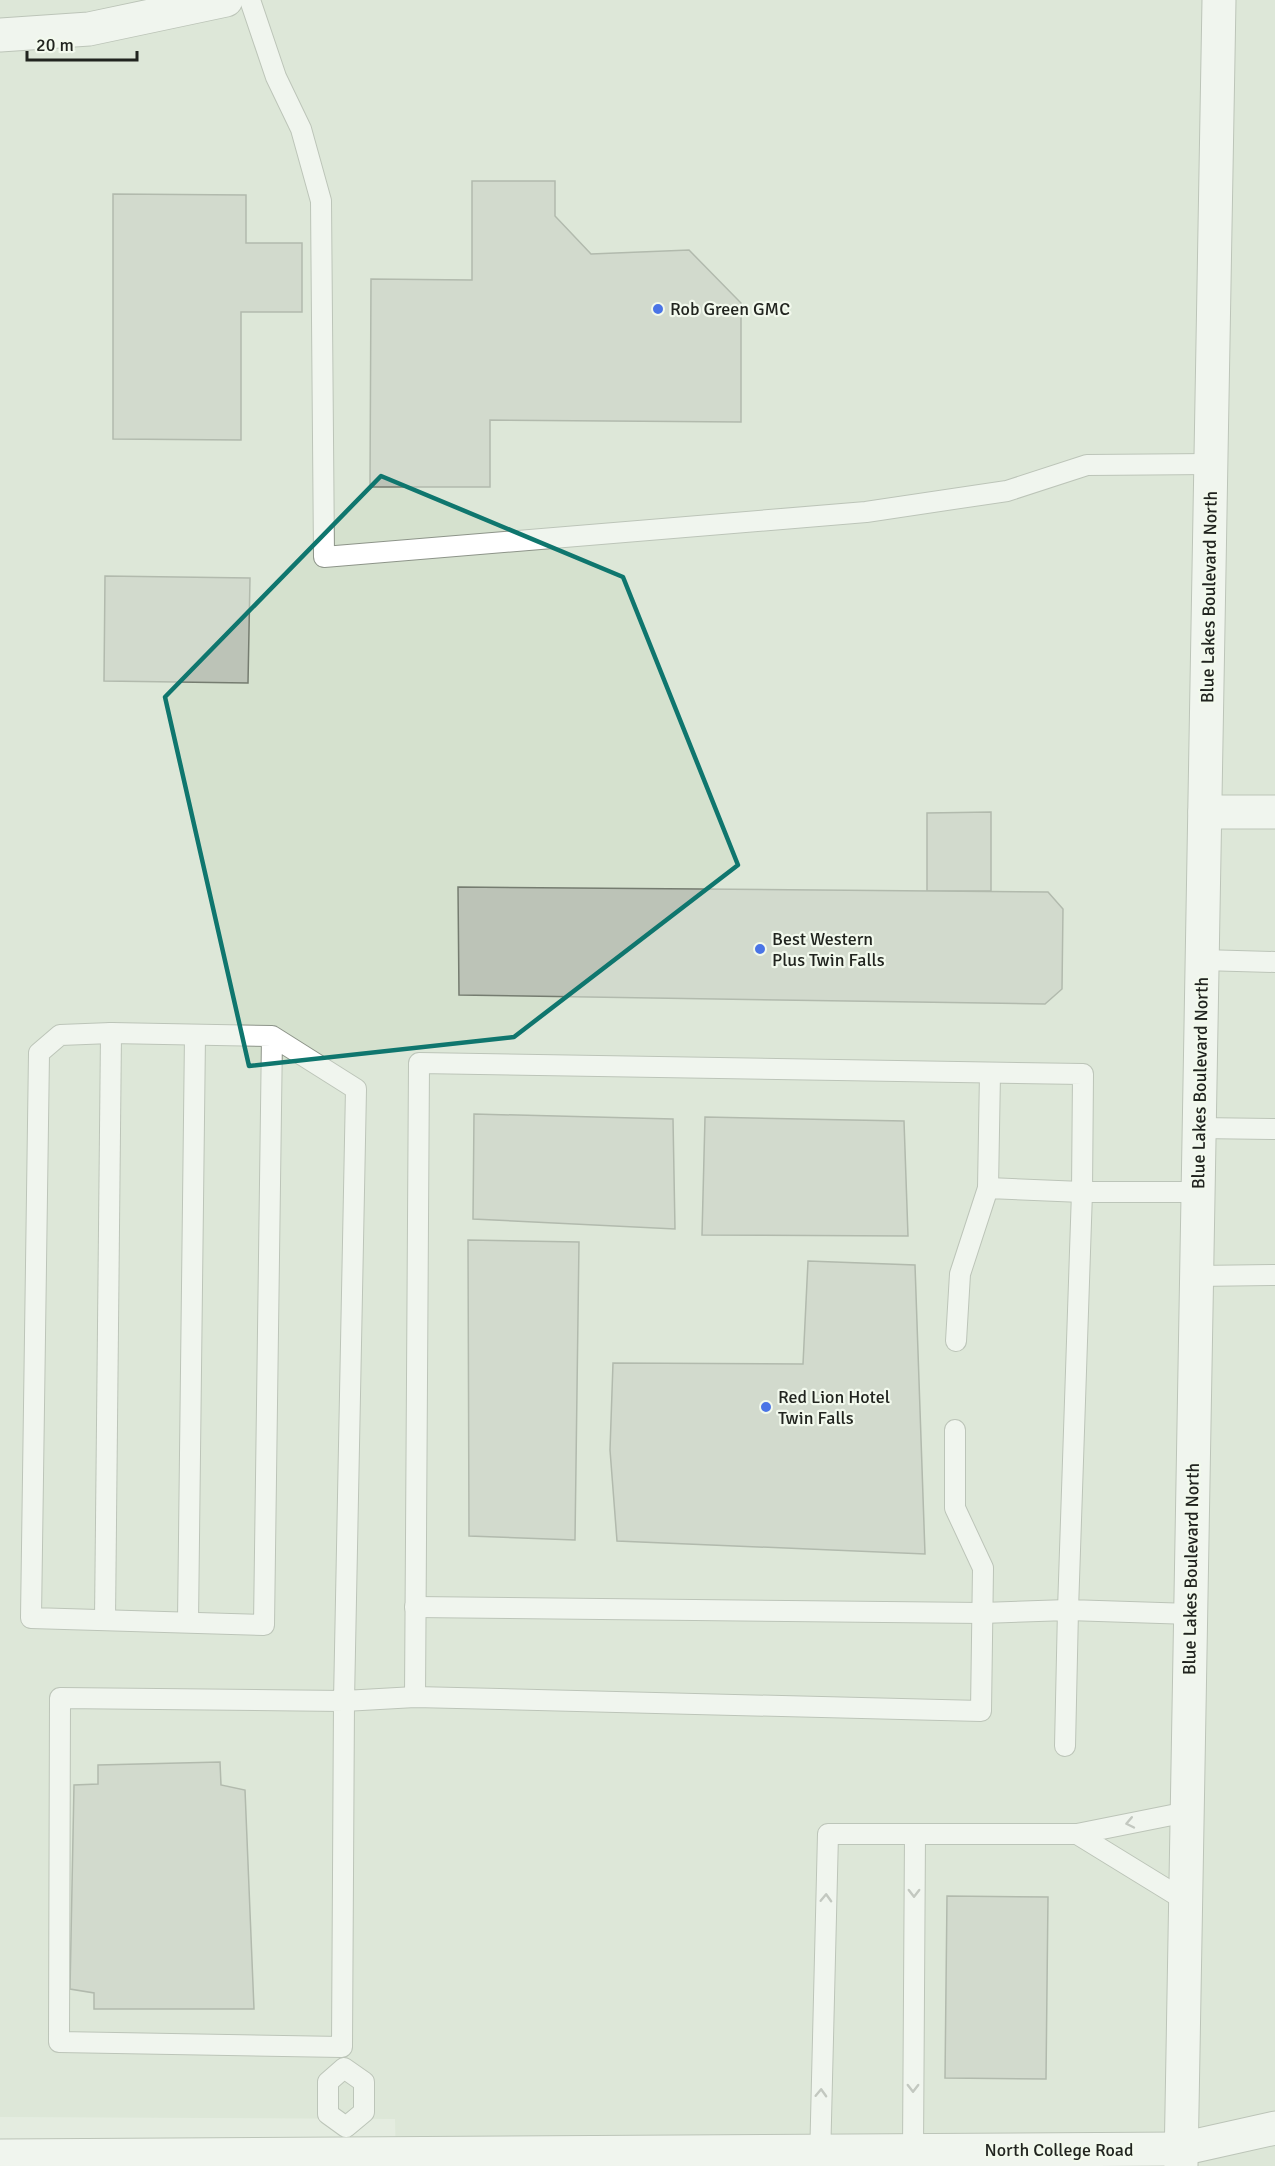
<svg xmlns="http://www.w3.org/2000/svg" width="1275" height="2166" font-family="Signika,sans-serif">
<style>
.built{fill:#d5e1ce}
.building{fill:#bcc3b7;stroke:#757c70;stroke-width:1.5}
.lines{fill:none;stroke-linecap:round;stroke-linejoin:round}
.service-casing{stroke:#8d9489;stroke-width:22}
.minor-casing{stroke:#8d9489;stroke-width:35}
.tertiary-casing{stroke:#8d9489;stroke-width:35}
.secondary-casing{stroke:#8d9489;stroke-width:35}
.primary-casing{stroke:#8d9489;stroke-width:35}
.service{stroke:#fff;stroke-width:20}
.minor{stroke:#fff;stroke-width:33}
.tertiary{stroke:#fff;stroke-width:33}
.secondary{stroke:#fff;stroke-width:33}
.primary{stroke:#fff;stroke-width:33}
.oneway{stroke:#9b9c9a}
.marked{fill:none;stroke:#0f766e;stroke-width:4.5;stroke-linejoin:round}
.poi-dot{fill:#4a74e6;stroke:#f2f9ed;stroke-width:2}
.labels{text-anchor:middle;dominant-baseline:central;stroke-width:4.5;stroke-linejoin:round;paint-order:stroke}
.poi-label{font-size:18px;fill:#21241f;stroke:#f2f9ed;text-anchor:start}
.street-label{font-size:18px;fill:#21241f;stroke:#f2f9ed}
</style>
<rect width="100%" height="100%" fill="#e4ece0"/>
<!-- built -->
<path class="built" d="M0,0H1275V2166H396L395,2119L0,2117Z"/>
<!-- building -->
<g class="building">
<path d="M472,181H555V216L591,254L689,250L741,303V422L490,420V487H370L371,279L472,280Z"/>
<path d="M113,194L246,195V243H302V312H241V440L113,439Z"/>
<path d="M105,576L250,578L248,683L104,681Z"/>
<path d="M991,812V891H927V813Z"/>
<path d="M458,887L1048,892L1063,909L1062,989L1045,1004L459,995Z"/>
<path d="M474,1114L673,1119L675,1229L473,1219Z"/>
<path d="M705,1117L904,1121L908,1236L702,1235Z"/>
<path d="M468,1240L579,1242L575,1540L469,1536Z"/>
<path d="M808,1261L915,1265L925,1554L617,1541L610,1450L613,1363L803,1364Z"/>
<path d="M220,1762L221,1785L245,1790L254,2009H94V1993L70,1989L74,1785L98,1784V1765Z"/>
<path d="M947,1896L1048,1897L1046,2079L945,2078Z"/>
</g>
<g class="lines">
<!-- service casing -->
<g class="service-casing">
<g id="service">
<path d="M250,0L276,77L301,129L321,201L324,557L866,512L1007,491L1087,465L1211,464"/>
<path d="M1202,960L1275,962"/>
<path d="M272,1036L264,1625L31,1618L39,1053L60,1035L111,1033L272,1036L356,1089L344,1701L342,2047L59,2042L60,1698L344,1701L415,1697L981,1711L983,1568L955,1508V1430"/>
<path d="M1199,1128L1275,1129"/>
<path d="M988,1188L990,1073"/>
<path d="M1196,1276L1275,1275"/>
<path d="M956,1341L960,1274L988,1188L1082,1192H1198"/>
<path d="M415,1607L982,1613L1068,1610L1065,1746"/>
<path d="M105,1620L111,1033"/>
<path d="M188,1622L195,1035"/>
<path d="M415,1697L419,1063L1083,1074L1082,1192L1068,1610L1191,1614"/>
<path d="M1186,1901L1077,1834L1187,1812"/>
<path d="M344,2068L364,2082V2112L346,2127L328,2114V2082Z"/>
<path d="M913,2151L915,1834"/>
<path d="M820,2161L828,1834H1077"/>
</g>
</g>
<!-- minor casing -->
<g class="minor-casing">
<g id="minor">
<path d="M0,35L89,29L226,0"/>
<path d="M1205,812H1275"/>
</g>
</g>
<!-- tertiary casing -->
<g class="tertiary-casing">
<path id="tertiary" d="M1181,2149L1275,2128"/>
</g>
<!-- secondary casing -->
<g class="secondary-casing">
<path id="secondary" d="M0,2156L1181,2149"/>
</g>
<!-- primary casing -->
<g class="primary-casing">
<path id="primary" d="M1181,2166L1219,0"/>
</g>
<!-- service -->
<use href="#service" class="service"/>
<!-- minor -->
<use href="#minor" class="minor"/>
<!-- tertiary -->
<use href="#tertiary" class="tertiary"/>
<!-- secondary -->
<use href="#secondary" class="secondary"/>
<!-- primary -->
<use href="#primary" class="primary"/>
</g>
<!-- one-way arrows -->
<defs><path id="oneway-chevron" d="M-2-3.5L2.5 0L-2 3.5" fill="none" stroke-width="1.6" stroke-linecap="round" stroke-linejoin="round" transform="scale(1.5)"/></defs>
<g class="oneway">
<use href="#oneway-chevron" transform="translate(1130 1823) rotate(168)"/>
<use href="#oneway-chevron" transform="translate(914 1893) rotate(90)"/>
<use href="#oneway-chevron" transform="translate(826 1898) rotate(-88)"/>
<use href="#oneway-chevron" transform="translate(913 2088) rotate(90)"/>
<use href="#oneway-chevron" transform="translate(821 2093) rotate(-88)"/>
</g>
<!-- marked area -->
<path d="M0 0H1275V2166H0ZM381,476L623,577L738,865L514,1037L249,1066L165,697Z" fill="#e4ece0" fill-opacity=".55" fill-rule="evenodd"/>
<path class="marked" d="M381,476L623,577L738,865L514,1037L249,1066L165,697Z"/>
<!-- markers -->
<g class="poi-dot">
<circle cx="658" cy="309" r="6"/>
<circle cx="760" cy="949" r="6"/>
<circle cx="766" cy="1407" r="6"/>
</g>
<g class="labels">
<!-- poi labels -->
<g class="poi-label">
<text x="670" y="309">Rob Green GMC</text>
<text x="772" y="939">Best Western<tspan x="772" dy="21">Plus Twin Falls</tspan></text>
<text x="778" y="1397">Red Lion Hotel<tspan x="778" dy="21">Twin Falls</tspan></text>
</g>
<!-- street labels -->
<g class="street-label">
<text transform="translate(1209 597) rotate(-89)">Blue Lakes Boulevard North</text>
<text transform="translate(1200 1083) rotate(-89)">Blue Lakes Boulevard North</text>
<text transform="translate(1191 1569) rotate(-89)">Blue Lakes Boulevard North</text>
<text x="1059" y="2150">North College Road</text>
</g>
</g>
<!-- scale -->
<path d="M27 51v9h110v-9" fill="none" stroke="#21241f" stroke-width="3"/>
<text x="36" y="51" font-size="18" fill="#21241f" stroke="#f2f9ed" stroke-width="4.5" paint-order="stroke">20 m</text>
</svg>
